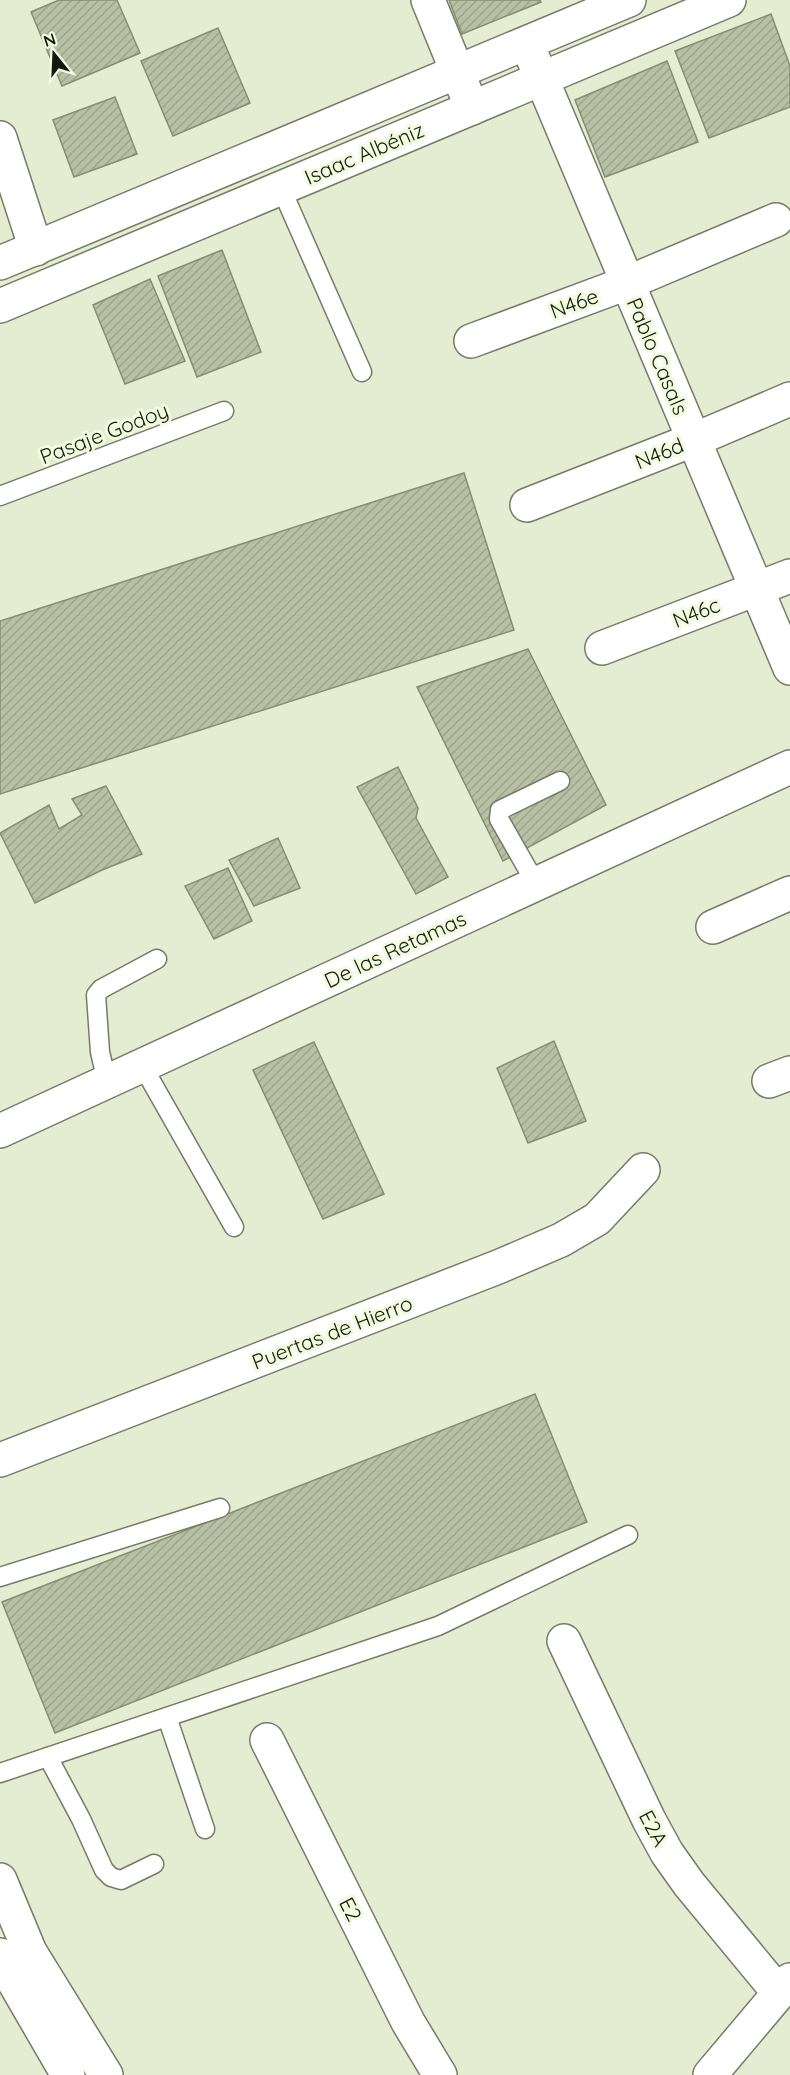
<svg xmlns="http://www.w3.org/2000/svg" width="790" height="2075" font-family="Quicksand,sans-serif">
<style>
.building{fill:url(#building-hatch);stroke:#858d73;stroke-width:1.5}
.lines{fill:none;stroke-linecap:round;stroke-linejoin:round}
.lane-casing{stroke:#747c63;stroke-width:21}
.street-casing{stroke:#747c63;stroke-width:36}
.secondary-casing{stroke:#747c63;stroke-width:36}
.primary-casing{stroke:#747c63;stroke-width:36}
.lane{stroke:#fff;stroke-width:18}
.street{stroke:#fff;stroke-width:33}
.secondary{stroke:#fff;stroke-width:33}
.primary{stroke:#fff;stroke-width:33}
.labels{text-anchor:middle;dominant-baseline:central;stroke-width:6;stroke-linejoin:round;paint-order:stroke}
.street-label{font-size:21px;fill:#15180e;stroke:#f1fbde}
</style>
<defs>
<pattern id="building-hatch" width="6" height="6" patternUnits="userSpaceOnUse" patternTransform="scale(1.5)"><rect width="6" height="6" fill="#b7c0a4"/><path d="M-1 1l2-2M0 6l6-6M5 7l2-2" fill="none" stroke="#9ca48c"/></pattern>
</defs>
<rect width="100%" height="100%" fill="#e4edd1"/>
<!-- building -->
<g class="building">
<path d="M59,0H117L140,53L62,86L31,12Z"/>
<path d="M449,0H540L541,2L462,34Z"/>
<path d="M771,14L790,66V107L709,138L675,51Z"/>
<path d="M218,28L250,103L173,136L141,61Z"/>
<path d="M667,61L698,142L605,177L575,100Z"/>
<path d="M115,97L137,154L74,177L53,120Z"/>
<path d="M222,250L261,352L197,377L158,276Z"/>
<path d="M150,279L185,361L125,384L93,305Z"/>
<path d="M464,473L514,630L0,794V621Z"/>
<path d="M528,649L606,805L503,861L417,687Z"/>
<path d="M398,767L418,808L416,818L448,877L416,894L357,787Z"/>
<path d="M106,786L142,854L102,870L35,903L0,833L49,805L59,829L82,815L72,799Z"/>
<path d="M278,838L300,888L254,906L229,860Z"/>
<path d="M228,868L252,921L214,939L185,886Z"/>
<path d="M554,1041L586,1121L528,1143L497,1068Z"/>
<path d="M314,1042L384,1194L323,1219L253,1070Z"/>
<path d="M535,1394L587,1522L55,1733L2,1602Z"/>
</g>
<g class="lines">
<!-- lane casing -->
<g class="lane-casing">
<g id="lane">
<path d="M281,188L362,372"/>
<path d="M0,496L224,411"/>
<path d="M536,884L499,819L500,810L560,781"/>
<path d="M142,1065L234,1227"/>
<path d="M107,1082L100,1052L96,995L101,989L157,959"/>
<path d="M0,1577L220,1508"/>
<path d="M167,1717L205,1829"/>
<path d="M48,1757L81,1819L104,1870L111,1877L121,1880L154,1864"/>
<path d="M0,1773L438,1626L628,1535"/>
</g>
</g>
<!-- street casing -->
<g class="street-casing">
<g id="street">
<path d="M428,0L472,108"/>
<path d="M527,44L790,668"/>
<path d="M0,138L36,249"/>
<path d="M471,341L627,283L776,220"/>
<path d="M527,505L708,434L790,399"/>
<path d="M602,648L790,576"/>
<path d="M713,927L790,893"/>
<path d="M769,1081L790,1073"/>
<path d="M0,1131L790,767"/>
<path d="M0,1460L498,1267L561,1240L597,1219L643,1170"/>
<path d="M564,1641L649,1820L667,1853L689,1884L779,1993"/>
<path d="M267,1740L408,2022L440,2075"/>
<path d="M710,2075L790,1980"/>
</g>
</g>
<!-- secondary casing -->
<g class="secondary-casing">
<g id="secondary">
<path d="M0,263L629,0"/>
<path d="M0,306L729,0"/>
<path d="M0,1880L30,1952L106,2075"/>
</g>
</g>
<!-- primary casing -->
<g class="primary-casing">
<path id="primary" d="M0,1955L13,1980L68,2075"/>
</g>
<!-- lane -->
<use href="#lane" class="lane"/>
<!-- street -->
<use href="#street" class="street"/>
<!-- secondary -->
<use href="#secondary" class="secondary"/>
<!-- primary -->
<use href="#primary" class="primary"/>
</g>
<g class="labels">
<!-- street labels -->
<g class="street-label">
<text transform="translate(364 153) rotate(-23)">Isaac Albéniz</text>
<text transform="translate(574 303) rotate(-20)">N46e</text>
<text transform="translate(658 356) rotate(67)">Pablo Casals</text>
<text transform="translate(104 433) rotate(-21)">Pasaje Godoy</text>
<text transform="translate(659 453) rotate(-22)">N46d</text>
<text transform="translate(696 612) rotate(-21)">N46c</text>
<text transform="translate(395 949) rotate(-25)">De las Retamas</text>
<text transform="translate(332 1332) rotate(-21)">Puertas de Hierro</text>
<text transform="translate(654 1828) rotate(62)">E2A</text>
<text transform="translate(351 1909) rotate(63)">E2</text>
</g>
</g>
<!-- north arrow -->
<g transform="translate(54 54) rotate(342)" stroke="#f1fbde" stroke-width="4.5" paint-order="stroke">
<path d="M0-4.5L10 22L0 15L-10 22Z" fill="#15180e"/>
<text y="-9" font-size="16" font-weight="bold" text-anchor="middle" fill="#15180e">N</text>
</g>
</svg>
